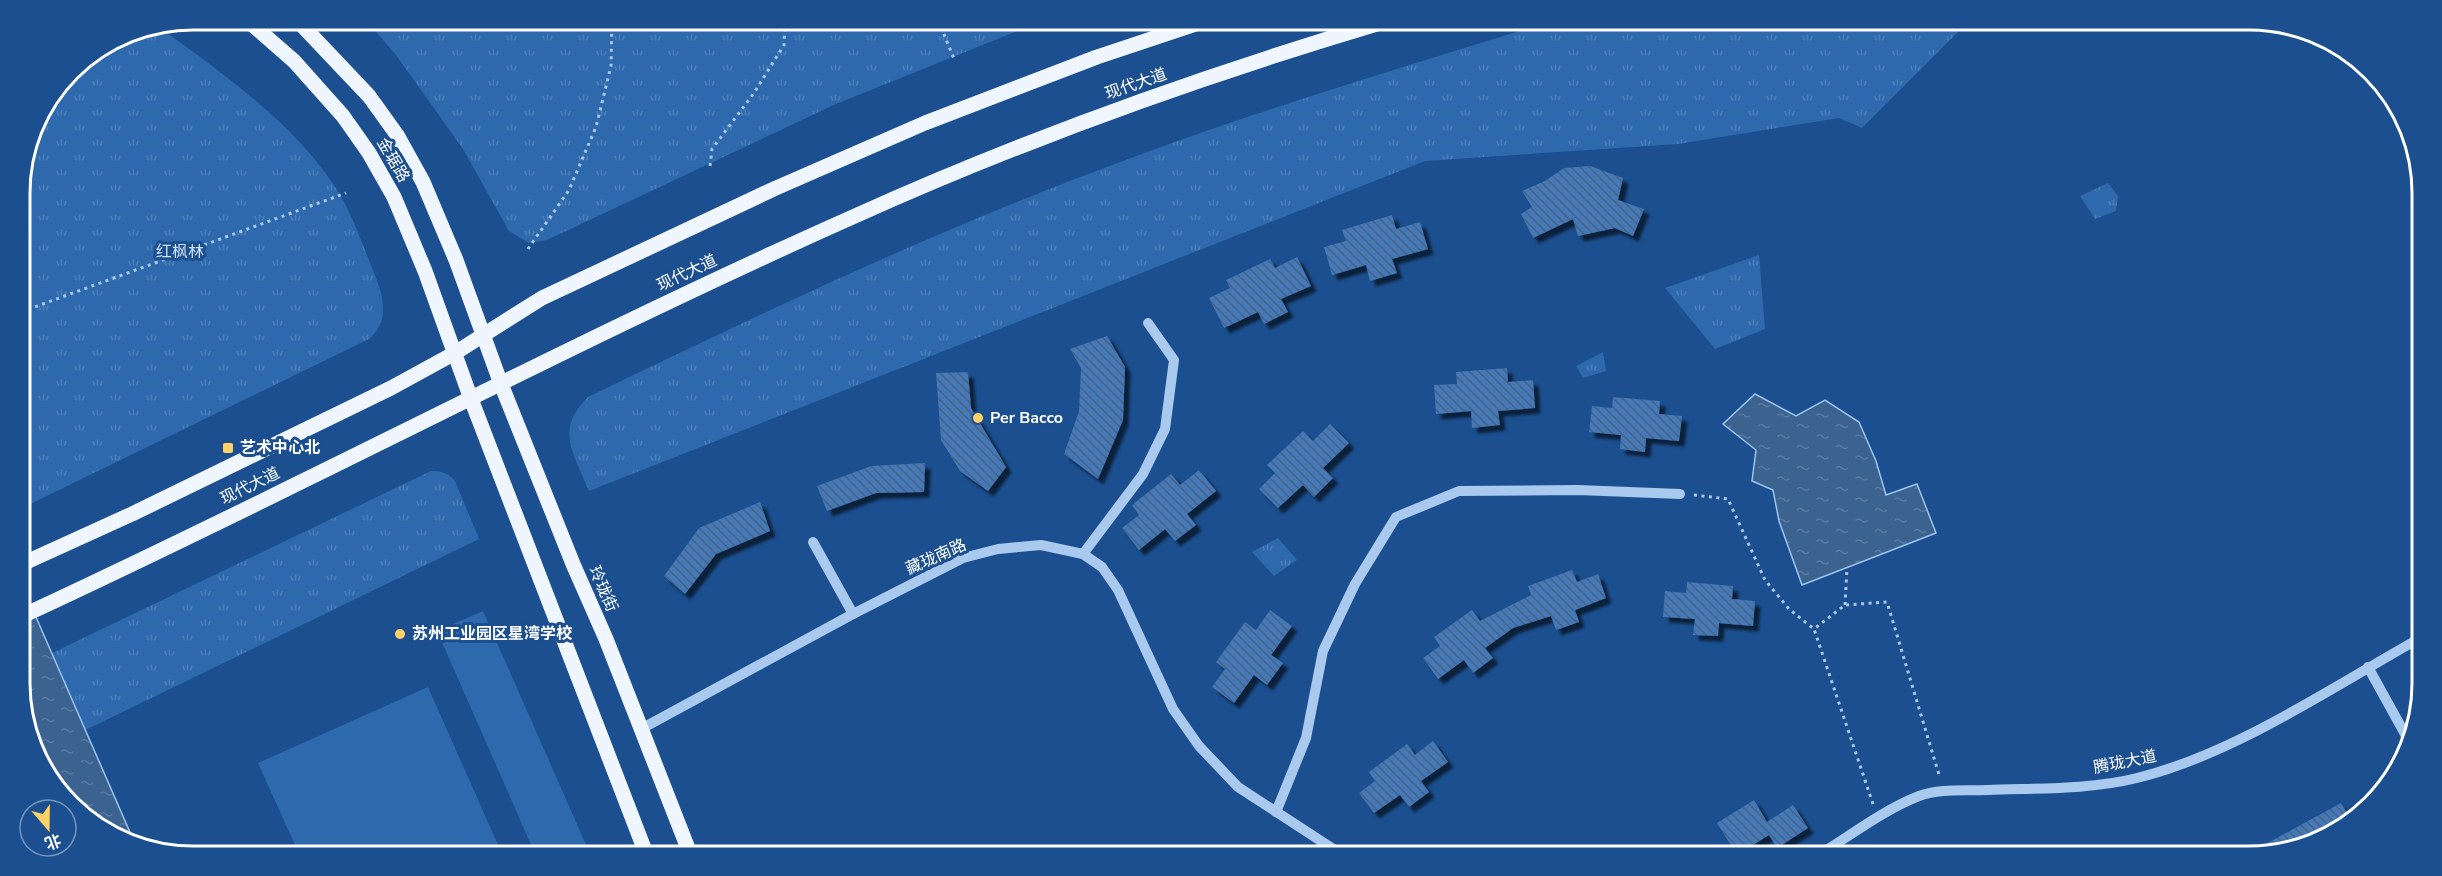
<svg xmlns="http://www.w3.org/2000/svg" width="2442" height="876" font-family="'Nunito Sans','Noto Sans SC',sans-serif">
<style>
.park{fill:url(#park-tufts)}
.pitch{fill:#2e69ad}
.water{fill:url(#water-ripples);stroke:#9cc4f0;stroke-width:1.5}
.building{fill:url(#building-back-hatch);filter:url(#shadow)}
.lines{fill:none;stroke-linecap:round;stroke-linejoin:round}
.path{stroke:#a9c9ee;stroke-width:3;stroke-dasharray:3 4.5;stroke-linecap:butt}
.minor{stroke:#a9c9ee;stroke-width:10}
.major{stroke:#f0f6ff;stroke-width:15}
.poi-dot{fill:#ffd166;stroke:#1b4f8f;stroke-width:2}
.labels{text-anchor:middle;dominant-baseline:central;stroke-width:6;stroke-linejoin:round;paint-order:stroke}
.street-label{font-size:16px;fill:#fff;stroke:#1b4f8f}
.park-label{font-size:16px;fill:#cfe3fa;stroke:#1b4f8f}
.poi-label{font-size:16px;font-weight:bold;fill:#fff;stroke:#1b4f8f;text-anchor:start}
.rim{fill:none;stroke:#fff;stroke-width:3}
</style>
<defs>
<pattern id="park-tufts" width="24" height="20" patternUnits="userSpaceOnUse" patternTransform="scale(1.5)"><rect width="24" height="20" fill="#2e69ad"/><path d="M3 7l-1-3M5 7V3M7 7l1-3M15 17l-1-3M17 17v-4M19 17l1-3" fill="none" stroke="#4d80b9"/></pattern>
<pattern id="water-ripples" width="26" height="14" patternUnits="userSpaceOnUse" patternTransform="scale(1.5)"><rect width="26" height="14" fill="#3c6290"/><path d="M2 4q2-2 4 0t4 0M15 11q2-2 4 0t4 0" fill="none" stroke="#597aa1"/></pattern>
<pattern id="building-back-hatch" width="6" height="6" patternUnits="userSpaceOnUse" patternTransform="scale(1.5)"><rect width="6" height="6" fill="#4478b7"/><path d="M-1 5l2 2M0 0l6 6M5-1l2 2" fill="none" stroke="#486282"/></pattern>
<filter id="shadow"><feDropShadow dx="5.5" dy="5.5" stdDeviation="1.5" flood-color="#0009"/></filter>
</defs>
<rect width="100%" height="100%" fill="#1b4f8f"/>
<!-- park -->
<g class="park">
<path d="M366,20H1045L836,104L547,240L529,243L509,231L463,149L396,55Z"/>
<path d="M1555,20H1970L1862,128L1839,118L1678,144L1425,161L589,491C574,454 554,430 588,397C764,312 940,228 1123,161C1265,108 1410,65 1555,20Z"/>
<path d="M154,27L170,35C230,79 299,128 339,193C353,217 362,243 372,268C382,292 392,320 369,339L22,508L20,181L38,116L78,63L127,33Z"/>
<path d="M2108,183L2118,196L2116,211L2095,219L2080,196Z"/>
<path d="M1759,255L1765,329L1715,349L1665,288Z"/>
<path d="M1603,352L1606,371L1583,378L1576,366Z"/>
<path d="M431,471C442,471 448,473 455,481L479,539L40,752L23,716V667Z"/>
<path d="M1278,538L1297,560L1274,576L1252,552Z"/>
</g>
<!-- pitch -->
<g class="pitch">
<path d="M483,611L591,856H536L437,631Z"/>
<path d="M428,687L503,856H300L258,763Z"/>
</g>
<!-- water -->
<g class="water">
<path d="M1755,394L1796,416L1825,400L1859,422L1876,461L1886,495L1917,484L1936,533L1802,585L1779,521L1773,490L1752,481L1756,450L1723,424Z"/>
<path d="M22,585L136,846L63,798L23,716Z"/>
</g>
<!-- building -->
<g class="building">
<path d="M1590,166L1623,178L1618,200L1644,209L1633,236L1615,228L1578,236L1573,219L1533,238L1521,214L1532,207L1522,191L1545,181L1564,168Z"/>
<path d="M1392,215L1396,229L1420,222L1428,249L1392,259L1397,273L1370,281L1366,265L1332,275L1324,247L1346,241L1342,230Z"/>
<path d="M1297,257L1311,286L1281,299L1288,312L1264,324L1258,312L1224,328L1209,298L1230,288L1226,280L1270,259L1275,268Z"/>
<path d="M1107,336L1125,367L1123,420L1098,479L1064,454L1079,411L1081,368L1070,349Z"/>
<path d="M1507,368L1508,382L1533,380L1535,408L1498,411L1500,425L1472,428L1471,411L1436,414L1434,385L1457,384L1456,372Z"/>
<path d="M968,372L971,408L1006,467L988,491L960,471L941,440L936,373Z"/>
<path d="M1613,397L1660,401L1659,414L1682,416L1679,441L1646,438L1645,452L1620,449L1621,435L1589,432L1592,406L1612,408Z"/>
<path d="M1330,424L1349,443L1323,468L1333,478L1314,497L1303,485L1278,508L1259,489L1275,473L1267,465L1303,431L1313,441Z"/>
<path d="M925,463L924,492L876,493L827,511L817,486L871,466Z"/>
<path d="M1199,470L1216,491L1187,514L1196,525L1175,541L1165,529L1139,550L1122,528L1139,515L1132,505L1171,474L1180,485Z"/>
<path d="M760,502L770,531L716,554L685,594L664,576L699,528Z"/>
<path d="M1572,570L1577,582L1598,574L1606,598L1575,610L1579,622L1556,630L1551,616L1513,628L1485,648L1493,658L1473,673L1464,660L1438,679L1423,658L1440,646L1434,637L1472,610L1480,621L1531,595L1528,586Z"/>
<path d="M1687,582L1733,586L1732,599L1755,601L1753,626L1719,623L1718,636L1693,635L1695,619L1663,617L1665,591L1686,593Z"/>
<path d="M1270,610L1292,626L1271,655L1283,663L1267,685L1254,675L1234,703L1212,687L1225,669L1216,662L1245,622L1256,630Z"/>
<path d="M1433,741L1448,762L1421,781L1429,792L1409,807L1400,795L1374,813L1359,793L1375,781L1369,772L1407,744L1415,755Z"/>
<path d="M1754,800L1767,822L1793,805L1808,828L1777,848L1769,835L1737,855L1717,823Z"/>
<path d="M2341,803L2352,822L2268,853L2264,845Z"/>
</g>
<g class="lines">
<!-- path -->
<g class="path">
<path d="M938,20L955,61"/>
<path d="M94,53L162,26"/>
<path d="M710,166L712,149L754,93L784,45L785,20"/>
<path d="M528,249L569,190L596,127L611,66L612,20"/>
<path d="M21,312L346,193"/>
<path d="M1694,495L1728,499L1765,580L1789,609L1814,629"/>
<path d="M1845,605L1847,568"/>
<path d="M1873,804L1814,629L1845,605L1887,602L1940,778"/>
</g>
<!-- minor -->
<g class="minor">
<path d="M813,542L853,614"/>
<path d="M1083,554L1143,474L1165,429L1174,360L1148,323"/>
<path d="M2368,667L2410,743"/>
<path d="M641,729L853,614L963,558L998,549L1041,545L1083,554L1102,567L1118,590L1173,709L1199,746L1238,787L1344,856"/>
<path d="M1276,812L1306,738L1323,651L1355,584L1396,517L1459,491L1578,490L1680,494"/>
<path d="M1817,856C1850,836 1883,810 1919,796C1940,788 1965,791 1987,790C2037,788 2089,790 2137,778C2235,754 2334,686 2422,637"/>
</g>
<!-- major -->
<g class="major">
<path d="M247,20L294,61L343,116L369,153L394,197L425,271L471,399L647,856"/>
<path d="M297,20L369,96L397,135L423,182L456,260L501,384L573,564L606,639L691,856"/>
<path d="M22,564L132,514L391,388L455,353L542,298L776,188L925,123L1097,57L1208,20"/>
<path d="M22,616C302,487 573,341 855,216C1028,138 1208,74 1390,20"/>
</g>
</g>
<!-- markers -->
<g class="poi-dot">
<circle cx="978" cy="418" r="6"/>
<rect x="222" y="442" width="12" height="12" rx="3"/>
<circle cx="400" cy="634" r="6"/>
</g>
<g class="labels">
<!-- street labels -->
<g class="street-label">
<text transform="translate(1136 84) rotate(-19)">现代大道</text>
<text transform="translate(393 160) rotate(60)">金琚路</text>
<text transform="translate(687 273) rotate(-25)">现代大道</text>
<text transform="translate(250 486) rotate(-26)">现代大道</text>
<text transform="translate(936 557) rotate(-24)">藏珑南路</text>
<text transform="translate(603 589) rotate(66)">玲珑街</text>
<text transform="translate(2125 762) rotate(-11)">腾珑大道</text>
</g>
<!-- park labels -->
<g class="park-label">
<text x="180" y="252">红枫林</text>
</g>
<!-- poi labels -->
<g class="poi-label">
<text x="990" y="418">Per Bacco</text>
<text x="240" y="448">艺术中心北</text>
<text x="412" y="634">苏州工业园区星湾学校</text>
</g>
</g>
<!-- crop -->
<path d="M0 0H2442V876H0ZM193 30H2249A163 163 0 0 1 2412 193V683A163 163 0 0 1 2249 846H193A163 163 0 0 1 30 683V193A163 163 0 0 1 193 30Z" fill="#1b4f8f" fill-rule="evenodd"/>
<path class="rim" d="M193 30H2249A163 163 0 0 1 2412 193V683A163 163 0 0 1 2249 846H193A163 163 0 0 1 30 683V193A163 163 0 0 1 193 30Z"/>
<!-- north arrow -->
<g transform="translate(48 828) rotate(160)"><circle r="28" fill="#1b4f8f" stroke="#7695bc" stroke-width="1.5"/>
<path d="M0-4.5L10 22L0 15L-10 22Z" fill="#ffd166"/>
<text y="-9" font-size="16" font-weight="bold" text-anchor="middle" fill="#ffffff">北</text>
</g>
</svg>
